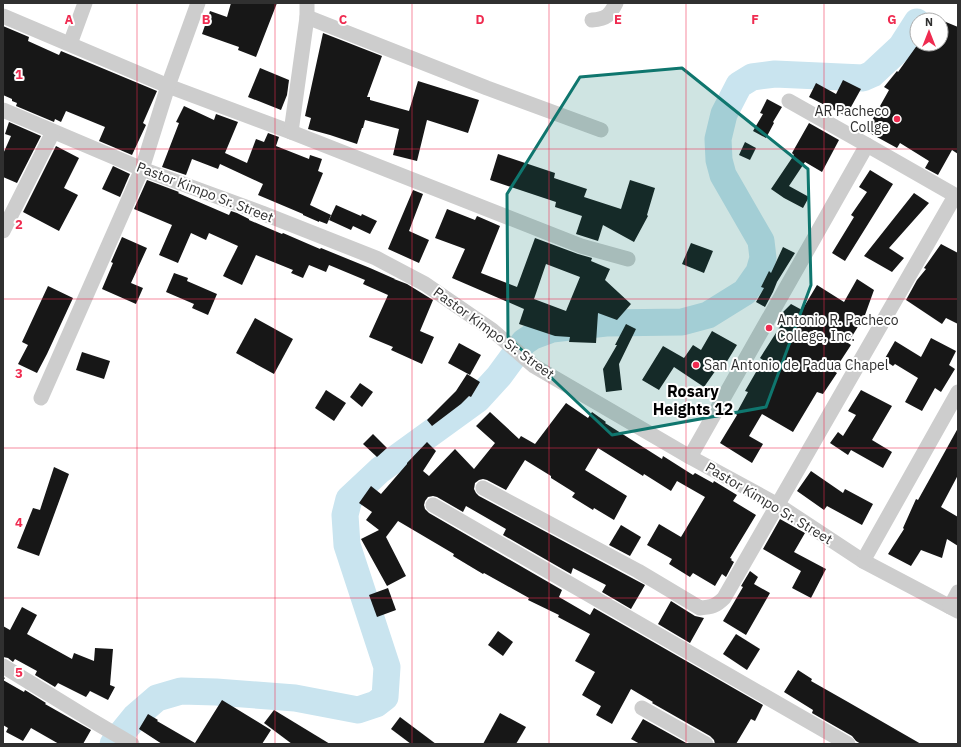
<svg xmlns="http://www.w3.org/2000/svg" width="961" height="747" font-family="'IBM Plex Sans',sans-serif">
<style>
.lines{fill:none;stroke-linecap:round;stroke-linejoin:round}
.river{stroke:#c9e4ef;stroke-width:27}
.building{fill:#171717;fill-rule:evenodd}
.minor{stroke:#cdcdcd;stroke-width:15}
.marked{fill:#0f766e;fill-opacity:0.2;stroke:#0f766e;stroke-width:3;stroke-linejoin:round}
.grid{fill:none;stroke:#ef2b50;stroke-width:1;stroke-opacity:0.55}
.poi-dot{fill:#ef2b50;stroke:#fff;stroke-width:1.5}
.labels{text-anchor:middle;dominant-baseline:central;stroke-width:4;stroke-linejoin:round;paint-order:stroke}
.poi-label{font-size:14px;fill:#303030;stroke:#fff;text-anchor:start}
.street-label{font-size:14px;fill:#303030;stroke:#fff}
.quarter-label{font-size:16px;font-weight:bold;fill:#000;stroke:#fff}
.grid-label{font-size:13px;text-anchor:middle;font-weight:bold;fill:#ef2b50;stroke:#fff;stroke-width:4;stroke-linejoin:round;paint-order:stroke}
</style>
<rect width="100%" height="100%" fill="#fff"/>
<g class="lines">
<!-- river -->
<path class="river" d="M113,744L135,717L157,698L181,691L216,692L295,698L358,710L376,704L385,697L387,667L347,545L345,515L349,499L380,470L478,399L499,376L524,342L533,336L552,329L606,323L682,322L708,315L745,292L759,272L763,258L761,241L723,175L719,160L718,139L724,114L739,85L752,77L775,74L863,78L872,74L901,47L917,22"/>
</g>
<!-- building -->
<g class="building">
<path d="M231,3H277L256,57L238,50L239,47L202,34L210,11L227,17Z"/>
<path d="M941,20L958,27V154L952,150L938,175L925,168L929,161L900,143L897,148L866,131L889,90L884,87L897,71L898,72L918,44H941Z"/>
<path d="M3,26L29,37L28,41L59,55L61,51L157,91L143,123L146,125L132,155L99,141L105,127L66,111L61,122L55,119L54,122L16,106L17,103L12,101V99L3,95Z"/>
<path d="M323,33L382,56L367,97H370V100L409,111L418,81L479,100L468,133L427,120L417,161L393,155L399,129L365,120L363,128H362L357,144L330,135L308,129L311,118L305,116Z"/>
<path d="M260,68L289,80L287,95L281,110L248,97Z"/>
<path d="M843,80L861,89L846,116L809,97L816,83L836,94Z"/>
<path d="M767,99L782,107L773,122L774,123L766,138L753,131L763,114L760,113Z"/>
<path d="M184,106L214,120L216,114L238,122L225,153L247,163L256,139L264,142L268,133L279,137L276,146L309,159L310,155L322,159L318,171L323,173L310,205L331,215L327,224L319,221V222L303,215V214L258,195L263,184L220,164L218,169L192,159L186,175L162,167L179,123L176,122Z"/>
<path d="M9,122L41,136L17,183L3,177V154L11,136L5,134Z"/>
<path d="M809,123L839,140L822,172L805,162L789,186L809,197L803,208L784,198L771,189L794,155L792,153Z"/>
<path d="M745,142L756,148L750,160L739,155Z"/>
<path d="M56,146L79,158L64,188L78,195L59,231L23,212Z"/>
<path d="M498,154L555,173L554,178L587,189L584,197L621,209L630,180L655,188L647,215L648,216L634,242L603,225L598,241L576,234L582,216L555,207L556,202L490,180Z"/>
<path d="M113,166L130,174L120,197L102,189Z"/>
<path d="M870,170L893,184L845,261L832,253L854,217L851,215L867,192L859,187Z"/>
<path d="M147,180L179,192L178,193L229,215L231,211L237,213L249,219V220L282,234L283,233L320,249L321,248L370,268L395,279H394L407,284L433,300L420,331L434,337L422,364L391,350L393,347L369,337L388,295L363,284L365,280L329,265L326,272L309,265L303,278L291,273L293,270L256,255L242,285L223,276L238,246L209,233L206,240L191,233L178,263L159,255L172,225L134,209Z"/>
<path d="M413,190L423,194L409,231L429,240L419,263L388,249Z"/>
<path d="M914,193L929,203L889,248L904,258L892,272L864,256Z"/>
<path d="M336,205L361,216L362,214L377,221L370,234L353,226L351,230L329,220Z"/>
<path d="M447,209L475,220L477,216L500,226L481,273L517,287L535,238L578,254L592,258L591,261L610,269L605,280L631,304L617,320L598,313L596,343L569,342L570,337L555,336L519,324L524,309L452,278L465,249L435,238ZM546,264L580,277L566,311L534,299Z"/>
<path d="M122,237L147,248L131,283L143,288L136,304L102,289L113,263L111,262Z"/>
<path d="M691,243L713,251L704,273L682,264Z"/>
<path d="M941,244L958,253V324L946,318L942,324L906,300L917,280L926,269L924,268Z"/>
<path d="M783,247L795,253L777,282L773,292L765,307L756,302L764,288L761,287L769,271L771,273Z"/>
<path d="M174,273L188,278L187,281L217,294L208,315L192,308L194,304L166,292Z"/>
<path d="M857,279L874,290L865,315L848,343L851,345L834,371L837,373L823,394L817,392L793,432L762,414L749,436L763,444L752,463L720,443L737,415L736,414L748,392L745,391L763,360L760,358L783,322L780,320L783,316L781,314L791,304L802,310L817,285L844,302Z"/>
<path d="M48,286L73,298L47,354L37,373L18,364L28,345L22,342Z"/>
<path d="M255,318L293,339L274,374L236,353Z"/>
<path d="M626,324L636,329L619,364L622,390L606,392L603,369L617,345H615Z"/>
<path d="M712,331L737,345L726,363L723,360L704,387L674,367L659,390L642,380L663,346L684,358L693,345L701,350Z"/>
<path d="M931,338L956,351L949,365L955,369L941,392L935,388L922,411L905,402L918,378L895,364L893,366L884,360L895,341L921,357Z"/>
<path d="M459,343L481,355L470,375L448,363Z"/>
<path d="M82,352L110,361L104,379L76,370Z"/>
<path d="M467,374L480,382L471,397L469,396L461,404L432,426L427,420L456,391Z"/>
<path d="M360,383L373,392L362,407L350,397Z"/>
<path d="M326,390L346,403L334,421L315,408Z"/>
<path d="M861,390L892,406L872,440L892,452L883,468L851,450L848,455L830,443L838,432L843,436L856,415L848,411Z"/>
<path d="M566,403L588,418L592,412L606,422L605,423L662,459L663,456L693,475L695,473L713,483L714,481L737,495L733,501L756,515L730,558L732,559L731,560L734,562L726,577L722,574L715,586L693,573L690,577L669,564L672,559L647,545L659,524L681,537L705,497L677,481L671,491L644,474L643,476L598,448L585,470L627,496L614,520L594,508L593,510L572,497L575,493L551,478V476L525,460L506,490L487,480L483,479L479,480L475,483L474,489L476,493L479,496L645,585L631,609L602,592L606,585L573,568L571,574L503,535L506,529L466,506L463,512L437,497L433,496L428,497L425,501L424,505L425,509L429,513L562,590L559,597L590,615L594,608L763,705L755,721L751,719L736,744H715L714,740L710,736L652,703L653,702L631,689L612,724L596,715L601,706L582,695L595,672L575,661L590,634L558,617L559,615L528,600L529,598L484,573L483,574L453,556L454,554L398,521L386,537L406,576L387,586L361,539L379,530L366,520L372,512L359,503L371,486L381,494L407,464V463L427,442L436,451L423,471L429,476L455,449L474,469L495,443L476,426L490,412L519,439L521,436L535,444Z"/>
<path d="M958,428V475L941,507L958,517V546L947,539L942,558L921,550L911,566L888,554L904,529L903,528L916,499L918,500Z"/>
<path d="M373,434L387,448L377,457L363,444Z"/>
<path d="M54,467L69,474L39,556L17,548L33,508L40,510Z"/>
<path d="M811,471L843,493L845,489L873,504L862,525L827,506L824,510L797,491Z"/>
<path d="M780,519L805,533L794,552L826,569L811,598L792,588L801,571L763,549Z"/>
<path d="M621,525L641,537L630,556L609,545Z"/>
<path d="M750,571L758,577L754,584L770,593L746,635L723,621L743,587L741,586Z"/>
<path d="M388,588L396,610L377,617L369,595Z"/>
<path d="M671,601L695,616L704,618L690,643L658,624Z"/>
<path d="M22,607L37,615L27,634L72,659L74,653L94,661L95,648L113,649L110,685L115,687L108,700L90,691L86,697L58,683L55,687L35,675L37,671L15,659L13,662L8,658L3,657V626L10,630Z"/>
<path d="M498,631L513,642L503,656L488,645Z"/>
<path d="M736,634L760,649L747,670L723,654Z"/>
<path d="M798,670L812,679L811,681L848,702L921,744H861L856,741L852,736L812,713L813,710L784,692Z"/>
<path d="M3,677L5,678L3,680L24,692L25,690L46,703L45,704L91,730L83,744H59L31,728L23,741L6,732L8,728L3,725Z"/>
<path d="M222,700L271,730L262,744H162L139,729L148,714L158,720L157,721L195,743Z"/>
<path d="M274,710L330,744H292L264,723Z"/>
<path d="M500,713L526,727L516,744H483Z"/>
<path d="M400,717L436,744H411L391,729Z"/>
<path d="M643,719L688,744H640L631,739Z"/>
</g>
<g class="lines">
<!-- minor -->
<g class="minor">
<path d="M3,16L168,86L291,132L581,246L628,259"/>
<path d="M307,17L487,88L601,130"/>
<path d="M592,20C607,19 610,15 616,3"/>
<path d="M70,44L85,3"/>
<path d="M789,101L867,145L958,197"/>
<path d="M3,110L142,169L262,213L376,258L425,284L492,330L534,366L690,457L778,505L863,561L958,611"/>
<path d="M291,132L307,17V3"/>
<path d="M3,231L53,132"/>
<path d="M41,398L142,169L168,86L198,3"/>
<path d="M690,457L867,145"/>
<path d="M483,488L638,571L700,608C712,607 716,606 724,598L955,196"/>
<path d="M433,505L848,744"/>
<path d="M863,561L958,392"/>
<path d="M950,607L958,592"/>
<path d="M3,666L86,717L132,744"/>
<path d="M642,708L706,744"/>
</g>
</g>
<!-- marked area -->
<path class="marked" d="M682,68L808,169L811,285L766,407L612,435L508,337L507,194L580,77Z"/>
<!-- grid -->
<path class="grid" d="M137,3V744M275,3V744M412,3V744M549,3V744M686,3V744M824,3V744M3,149H958M3,299H958M3,448H958M3,598H958"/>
<!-- markers -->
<g class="poi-dot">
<circle cx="897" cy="119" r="4"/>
<circle cx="769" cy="328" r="4"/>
<circle cx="696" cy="365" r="4"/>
</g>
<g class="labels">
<!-- poi labels -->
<g class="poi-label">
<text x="889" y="111" text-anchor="end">AR Pacheco<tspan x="889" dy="16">Collge</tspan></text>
<text x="777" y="320">Antonio R. Pacheco<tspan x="777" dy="16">College, Inc.</tspan></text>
<text x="704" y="365">San Antonio de Padua Chapel</text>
</g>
<!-- street labels -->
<g class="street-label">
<text transform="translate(205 192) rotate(21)">Pastor Kimpo Sr. Street</text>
<text transform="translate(494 333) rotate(36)">Pastor Kimpo Sr. Street</text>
<text transform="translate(769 503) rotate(31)">Pastor Kimpo Sr. Street</text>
</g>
<!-- quarter labels -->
<g class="quarter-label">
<text x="693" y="391">Rosary<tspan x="693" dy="18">Heights 12</tspan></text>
</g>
</g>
<g class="grid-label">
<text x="69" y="24">A</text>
<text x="206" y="24">B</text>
<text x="343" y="24">C</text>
<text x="480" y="24">D</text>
<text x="618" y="24">E</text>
<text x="755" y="24">F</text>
<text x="892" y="24">G</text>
<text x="19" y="79">1</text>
<text x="19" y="229">2</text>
<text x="19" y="378">3</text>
<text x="19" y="527">4</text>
<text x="19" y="677">5</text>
</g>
<!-- border -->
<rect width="961" height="747" fill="none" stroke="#303030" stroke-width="8"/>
<!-- north arrow -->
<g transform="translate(929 32)"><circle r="19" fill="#ffffff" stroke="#acacac"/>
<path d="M0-3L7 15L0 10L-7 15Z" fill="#ef2b50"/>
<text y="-6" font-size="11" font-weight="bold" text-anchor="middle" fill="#303030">N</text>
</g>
</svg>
